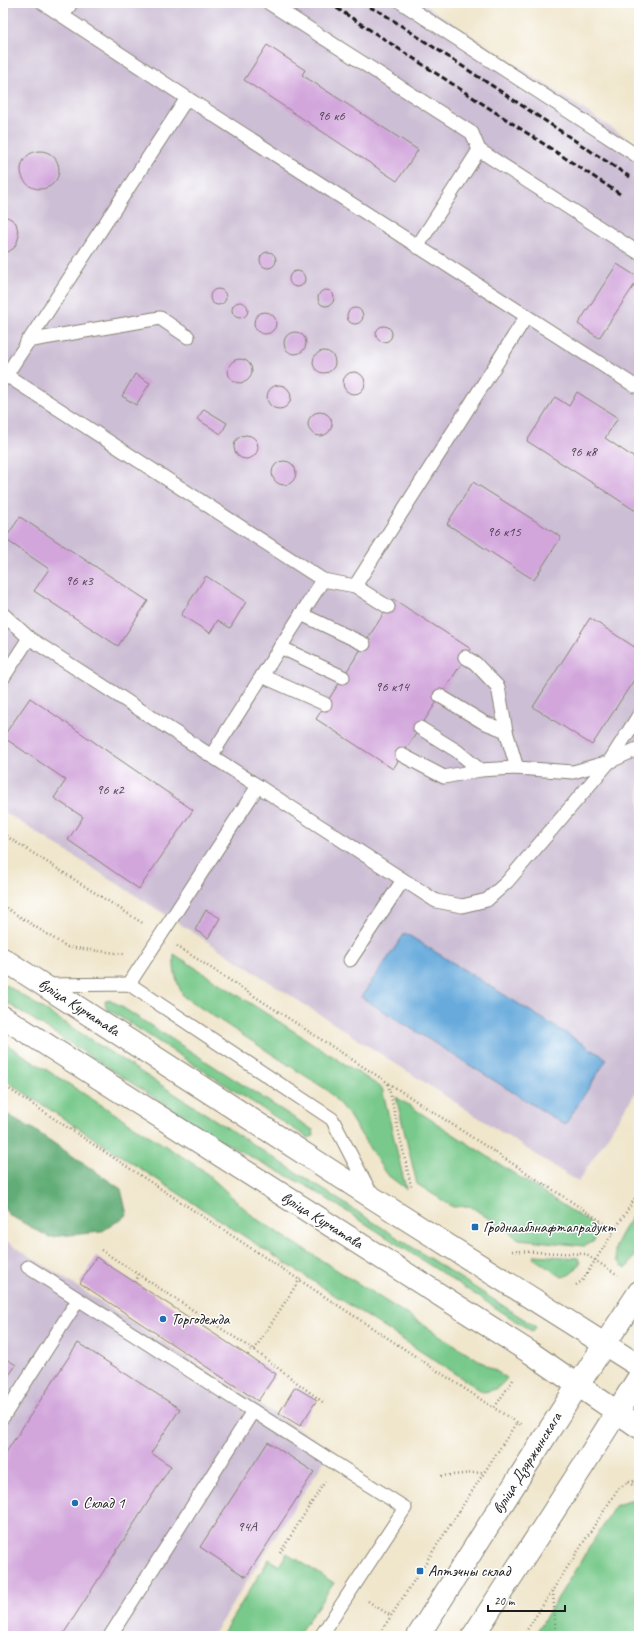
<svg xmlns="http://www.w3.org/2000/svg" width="642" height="1639" font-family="Caveat,sans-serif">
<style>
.industrial{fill:#ccbed4}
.green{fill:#78c98b;stroke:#4a7254}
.forest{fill:#62ad77;stroke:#3f644a}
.water{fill:#68aadc;stroke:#42637c}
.building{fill:#d2a6db}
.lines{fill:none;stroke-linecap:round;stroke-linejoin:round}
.lane-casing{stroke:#868174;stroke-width:15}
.secondary-casing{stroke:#868174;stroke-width:24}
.path{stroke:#868174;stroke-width:2.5;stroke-dasharray:1 3;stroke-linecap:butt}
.lane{stroke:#fff;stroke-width:13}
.secondary{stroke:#fff;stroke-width:22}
.rail{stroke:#1c1c1c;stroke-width:3;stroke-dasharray:6 3;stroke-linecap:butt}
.poi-dot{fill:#1f6fb2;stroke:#fff;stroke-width:1.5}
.labels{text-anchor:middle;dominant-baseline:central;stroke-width:3;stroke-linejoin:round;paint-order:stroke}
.number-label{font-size:14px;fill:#4a3e4c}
.street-label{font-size:16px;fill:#1c1c1c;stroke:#fff}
.poi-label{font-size:16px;fill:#1c1c1c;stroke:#fff;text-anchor:start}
</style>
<rect width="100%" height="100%" fill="#fff"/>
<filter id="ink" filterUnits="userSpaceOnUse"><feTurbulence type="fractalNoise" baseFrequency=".025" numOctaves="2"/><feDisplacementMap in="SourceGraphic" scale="8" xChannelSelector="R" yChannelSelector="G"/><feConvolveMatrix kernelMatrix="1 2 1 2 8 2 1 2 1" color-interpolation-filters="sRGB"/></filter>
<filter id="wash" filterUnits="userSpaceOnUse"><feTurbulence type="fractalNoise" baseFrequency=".012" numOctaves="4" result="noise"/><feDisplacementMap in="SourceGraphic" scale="16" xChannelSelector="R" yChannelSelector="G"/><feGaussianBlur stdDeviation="0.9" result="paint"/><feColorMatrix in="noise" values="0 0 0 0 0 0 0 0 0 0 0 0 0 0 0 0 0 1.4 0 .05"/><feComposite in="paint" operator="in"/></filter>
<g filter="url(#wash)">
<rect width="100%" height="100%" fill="#f0e6cc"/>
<!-- industrial -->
<g class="industrial">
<path d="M3,3H422L639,146V1087L578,1182L171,918L3,811Z"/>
<path d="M3,1239L331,1450L212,1636H3Z"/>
</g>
<!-- green -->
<g class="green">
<path d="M174,954L382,1088L406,1189L386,1174L348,1114L327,1090L184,997C176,983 173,970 174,954Z"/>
<path d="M3,983L536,1327L533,1332L312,1189L223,1142L3,1000Z"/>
<path d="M111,1000L313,1130L314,1136L308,1138L106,1008L105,1001Z"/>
<path d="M3,1042L203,1170L255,1218L507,1378C501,1387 494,1391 483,1392L3,1079Z"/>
<path d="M396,1097L595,1226L597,1235L593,1242L584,1246L519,1239L470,1206L453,1207L417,1184Z"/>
<path d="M639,1207V1249L627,1268C624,1267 621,1265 619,1263C605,1249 631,1219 639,1207Z"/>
<path d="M535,1255L578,1258L580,1263C575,1270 572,1275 562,1277L533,1258Z"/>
<path d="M628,1501H639V1636H534L615,1506Z"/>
<path d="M287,1553L334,1583L297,1636H221L269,1559L279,1566Z"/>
</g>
<!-- forest -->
<path class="forest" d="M3,1112L33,1129L121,1189L127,1215L101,1232L49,1237L9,1215L3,1207Z"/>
<!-- water -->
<path class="water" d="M405,933L607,1059L565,1125L361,997Z"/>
<g id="blocks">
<!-- building -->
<g class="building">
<path d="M267,45L305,70L302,75L418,150L397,181L244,80Z"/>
<circle cx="40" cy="170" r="19"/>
<path d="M3,215L11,219L16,223L19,236L17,242L14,248L8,252L3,253Z"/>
<circle cx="268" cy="260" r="8"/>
<path d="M617,264L639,278L599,338L578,324Z"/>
<circle cx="297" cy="279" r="8"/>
<circle cx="218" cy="297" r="8"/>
<circle cx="326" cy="298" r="8"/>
<circle cx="240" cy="310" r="8"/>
<circle cx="355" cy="316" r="8"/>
<circle cx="265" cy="323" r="11"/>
<circle cx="384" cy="334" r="8"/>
<circle cx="295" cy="343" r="11"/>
<circle cx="324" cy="362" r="11"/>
<circle cx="240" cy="371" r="12"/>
<circle cx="354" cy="383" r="11"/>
<path d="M135,374L150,383L136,405L122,396Z"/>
<circle cx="279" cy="397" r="12"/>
<path d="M577,392L618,418L605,438L639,461V513L527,441L555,397L569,406Z"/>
<path d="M204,409L227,423L221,434L197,419Z"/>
<circle cx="320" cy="424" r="12"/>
<circle cx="246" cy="447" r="12"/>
<circle cx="284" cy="473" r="12"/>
<path d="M473,482L561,537L534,580L447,524Z"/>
<path d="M20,517L148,601L118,646L34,591L49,569L5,539Z"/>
<path d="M206,576L246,602L230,628L218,620L210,633L181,615Z"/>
<path d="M393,599L471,649L393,769L316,719Z"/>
<path d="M590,618L639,650V672L592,745L533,707Z"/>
<path d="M30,698L193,810L139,889L68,840L83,817L54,798L66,780L3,737Z"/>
<path d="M206,910L220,918L208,938L195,930Z"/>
<path d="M96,1257L276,1374L258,1401L80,1283Z"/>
<path d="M78,1343L180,1409L151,1453L171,1466L62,1636H3V1457Z"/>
<path d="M3,1357L16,1365L3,1384Z"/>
<path d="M295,1387L317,1400L300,1426L279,1413Z"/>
<path d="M268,1442L314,1472L246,1577L200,1547Z"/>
</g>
</g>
</g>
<g filter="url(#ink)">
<use href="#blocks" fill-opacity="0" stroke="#868174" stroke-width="1"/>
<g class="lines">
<!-- lane casing -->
<g class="lane-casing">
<g id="lane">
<path d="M269,3L472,133L479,150"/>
<path d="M402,3L639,157"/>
<path d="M63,16L71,3"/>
<path d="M187,98L635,386"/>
<path d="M417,247L479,150L639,253"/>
<path d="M27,341L160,318L188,337"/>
<path d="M6,375L323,580"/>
<path d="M3,380L187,98L43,3"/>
<path d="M355,586L526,317"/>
<path d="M3,614L29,638L258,786L129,984"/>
<path d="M301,614L364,644"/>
<path d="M280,647L343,677"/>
<path d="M465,657L475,663L498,687L506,731L517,768"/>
<path d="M262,676L325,704"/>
<path d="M3,678L29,638"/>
<path d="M440,696L483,722L506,731"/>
<path d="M420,728L457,751L480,770L517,768L573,772L609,762L639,715"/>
<path d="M402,755L444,777L480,770"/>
<path d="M211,756L323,580L355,586L388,607"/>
<path d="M258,786L436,901L462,906L487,900L507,882L609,762L639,748"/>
<path d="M350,960L403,880"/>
<path d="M47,985L129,984L332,1119L371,1194"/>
<path d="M28,1267L405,1508L321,1636"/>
<path d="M3,1417L78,1300"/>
<path d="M110,1636L253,1411"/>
</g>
</g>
<!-- secondary casing -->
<g class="secondary-casing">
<g id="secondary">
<path d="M3,959L373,1198L639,1366"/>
<path d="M3,1017L531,1353L639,1427"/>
<path d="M418,1636L578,1385L639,1292"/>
<path d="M473,1636L583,1466L639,1377"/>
</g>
</g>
<!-- path -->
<g class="path">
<path d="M3,834L144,924"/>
<path d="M3,906L67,947L124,954"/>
<path d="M177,946L615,1230"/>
<path d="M388,1084L411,1186"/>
<path d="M3,1085L494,1408"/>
<path d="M101,1250L254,1350L324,1403"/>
<path d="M512,1251L585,1254L618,1275"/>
<path d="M135,1282L139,1275"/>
<path d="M576,1285L582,1281L639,1192"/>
<path d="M254,1350L300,1279"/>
<path d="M248,1355L252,1349"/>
<path d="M513,1380L494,1408L523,1426"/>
<path d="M441,1476L484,1472"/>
<path d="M628,1482L639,1489"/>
<path d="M280,1553L326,1480"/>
<path d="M553,1591L556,1636"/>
<path d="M368,1601L391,1616"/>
<path d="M378,1636L517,1422"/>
<path d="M523,1636L618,1489L628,1482L639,1480"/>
</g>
<!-- lane -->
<use href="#lane" class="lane"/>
<!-- secondary -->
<use href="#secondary" class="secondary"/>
<!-- rail -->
<g class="rail">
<path d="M329,3L620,194"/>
<path d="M361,3L382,13L630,177"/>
</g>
</g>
</g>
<!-- markers -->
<g class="poi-dot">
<rect x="471" y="1223" width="8" height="8" rx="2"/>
<circle cx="163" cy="1319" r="4"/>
<circle cx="75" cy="1503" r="4"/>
<rect x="416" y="1567" width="8" height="8" rx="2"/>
</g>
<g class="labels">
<!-- number labels -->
<g class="number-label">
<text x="331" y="115">96 к6</text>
<text x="583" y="451">96 к8</text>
<text x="504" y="531">96 к15</text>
<text x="79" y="580">96 к3</text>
<text x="392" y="686">96 к14</text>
<text x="110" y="789">96 к2</text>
<text x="247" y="1526">94А</text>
</g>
<!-- street labels -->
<g class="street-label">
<text transform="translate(79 1007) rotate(33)">вуліца Курчатава</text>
<text transform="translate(322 1220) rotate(32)">вуліца Курчатава</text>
<text transform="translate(527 1463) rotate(-58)">вуліца Дзяржынскага</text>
</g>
<!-- poi labels -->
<g class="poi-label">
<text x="483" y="1227">Гроднааблнафтапрадукт</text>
<text x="171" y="1319">Торгодежда</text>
<text x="83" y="1503">Склад 1</text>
<text x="428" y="1571">Аптэчны склад</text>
</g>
</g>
<!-- margin -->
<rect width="642" height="1639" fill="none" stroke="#fff" stroke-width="16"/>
<!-- scale -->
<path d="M488 1605v6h77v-6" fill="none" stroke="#1c1c1c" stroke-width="2"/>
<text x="494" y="1605" font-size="12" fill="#1c1c1c" stroke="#ffffff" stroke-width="3" paint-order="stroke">20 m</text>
</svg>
